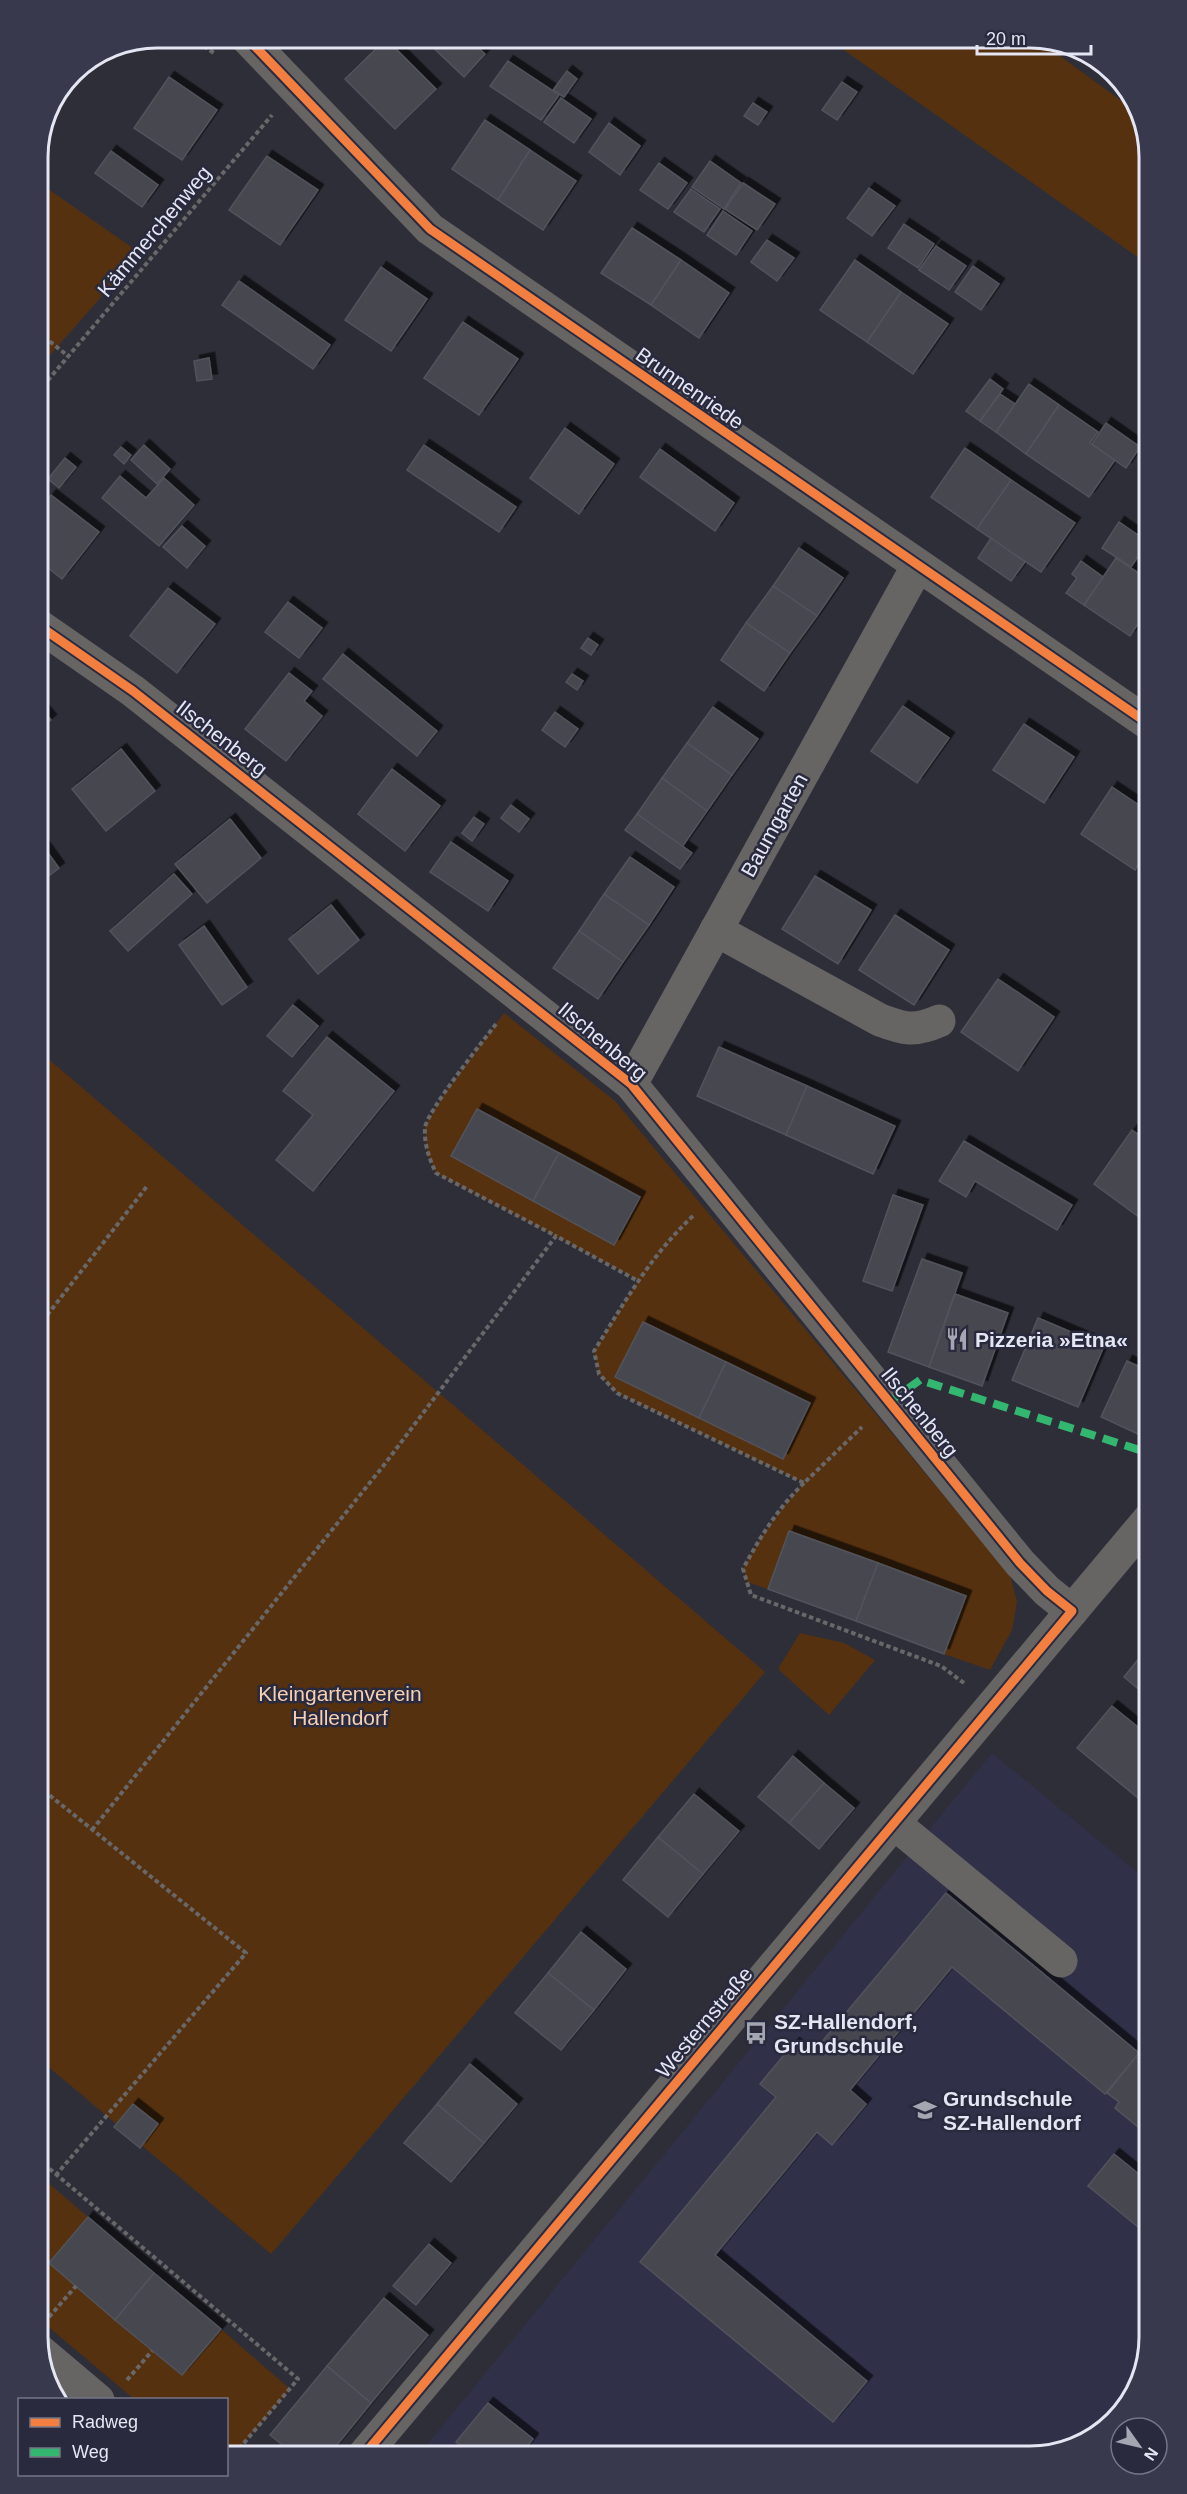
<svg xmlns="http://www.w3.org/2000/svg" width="1187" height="2494" font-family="Arial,sans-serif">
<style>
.built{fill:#303149}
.green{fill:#56310f}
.building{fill:#474750;stroke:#52535c;stroke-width:1.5;filter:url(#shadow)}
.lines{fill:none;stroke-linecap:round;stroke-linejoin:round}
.path{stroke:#686769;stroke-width:4;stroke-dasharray:4.5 3;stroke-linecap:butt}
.minor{stroke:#676464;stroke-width:33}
.quiet{stroke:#33b770;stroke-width:8;stroke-dasharray:15 8;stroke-linecap:butt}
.cycleway-casing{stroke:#292a3e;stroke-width:13}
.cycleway{stroke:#f27e40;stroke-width:9}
.labels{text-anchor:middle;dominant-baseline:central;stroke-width:5;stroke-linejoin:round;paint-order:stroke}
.street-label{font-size:21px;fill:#e4e6f3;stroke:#292a3e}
.poi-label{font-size:21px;font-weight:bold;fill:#e4e6f3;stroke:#292a3e;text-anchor:start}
.park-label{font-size:21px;fill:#f6d0b3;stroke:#292a3e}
.rim{fill:none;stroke:#e4e6f3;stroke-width:3}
</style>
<defs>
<filter id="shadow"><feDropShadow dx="5.5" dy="-5.5" stdDeviation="0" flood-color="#0009"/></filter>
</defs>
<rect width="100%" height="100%" fill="#2e2e39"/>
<!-- built -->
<path class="built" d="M992,1753L1149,1882V2337L1129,2404L1075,2448L1030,2456H418Z"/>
<!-- green -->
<g class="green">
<path d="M827,38H1035L1141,115L1149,157V265Z"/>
<path d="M38,182L140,253L49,356L38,348Z"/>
<path d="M504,1013L615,1101L1010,1575L1017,1602L1012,1630L990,1670L944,1654L965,1596L790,1531L768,1589L747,1582L743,1569C761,1534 778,1512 804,1483L617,1393L599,1374L594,1351L638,1280L436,1173L427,1154L425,1125L443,1096Z"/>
<path d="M38,1050L765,1672L271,2254L38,2058Z"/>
<path d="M800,1633L844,1643L875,1660L829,1715L778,1669Z"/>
<path d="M38,2174L88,2217L49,2263L181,2375L221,2329L290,2389L233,2456H227L226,2400L134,2399L38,2318Z"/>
</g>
<!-- building -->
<g class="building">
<path d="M423,38H467L485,54L464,77Z"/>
<path d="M386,39L436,89L395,129L345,79Z"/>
<path d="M508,61L559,95L541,120L490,86Z"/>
<path d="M567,71L577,79L564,97L553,90Z"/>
<path d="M169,77L217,110L182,160L134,128Z"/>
<path d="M842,82L857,92L837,120L822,110Z"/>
<path d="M561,98L591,119L574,143L544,122Z"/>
<path d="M753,103L767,112L758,125L744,116Z"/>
<path d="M485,120L530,150L498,200L452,169Z"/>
<path d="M609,123L640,146L620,175L589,152Z"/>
<path d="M530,150L576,181L543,230L498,200Z"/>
<path d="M111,151L158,185L142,207L95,173Z"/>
<path d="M267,156L318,190L280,245L229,210Z"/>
<path d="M710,161L741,183L724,209L692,187Z"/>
<path d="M659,163L687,183L668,209L640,190Z"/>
<path d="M743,183L775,204L757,230L725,209Z"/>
<path d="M869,188L895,206L872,236L847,218Z"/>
<path d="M691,189L720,209L704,232L674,212Z"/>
<path d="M723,211L752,231L736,255L707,235Z"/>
<path d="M904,224L934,244L918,268L888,248Z"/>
<path d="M632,228L681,260L651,305L601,273Z"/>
<path d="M767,240L794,258L777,281L751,262Z"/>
<path d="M936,246L966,266L949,290L919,270Z"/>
<path d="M681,260L729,293L699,338L651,305Z"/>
<path d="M855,260L901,292L867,342L820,310Z"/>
<path d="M973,266L999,284L981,310L955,292Z"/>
<path d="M381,267L427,299L391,351L345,320Z"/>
<path d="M239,281L330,345L313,369L222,305Z"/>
<path d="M901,292L948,324L913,374L867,342Z"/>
<path d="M463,322L518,359L479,415L424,378Z"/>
<path d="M209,358L212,379L197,381L194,361Z"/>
<path d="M990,379L1003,389L980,421L966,411Z"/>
<path d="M1029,384L1059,405L1026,454L996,432Z"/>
<path d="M1000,394L1015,404L996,432L980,421Z"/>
<path d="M1059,405L1098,432L1090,443L1115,460L1089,497L1026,454Z"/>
<path d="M1106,423L1140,447L1126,468L1092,444Z"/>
<path d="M565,428L614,464L579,514L530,478Z"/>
<path d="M144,445L170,469L157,484L131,460Z"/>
<path d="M424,445L516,507L499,532L407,470Z"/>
<path d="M121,447L131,455L124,464L114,455Z"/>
<path d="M965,448L1011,480L977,529L931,497Z"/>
<path d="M660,449L734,503L715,531L640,477Z"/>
<path d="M65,458L76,467L59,488L48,479Z"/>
<path d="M120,476L146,498L164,478L194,505L159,546L102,498Z"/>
<path d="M1011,480L1075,523L1041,572L977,529Z"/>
<path d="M51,495L99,532L62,579L38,560V512Z"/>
<path d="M1119,522L1148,542L1131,567L1102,548Z"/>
<path d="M182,526L205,546L187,568L163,547Z"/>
<path d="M991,538L1025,562L1011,581L978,558Z"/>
<path d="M799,548L843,578L817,616L773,586Z"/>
<path d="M1116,558L1149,580V607L1130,636L1084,605Z"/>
<path d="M1081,561L1103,577L1084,605L1066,593L1077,578L1072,574Z"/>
<path d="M773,586L817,616L790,653L746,623Z"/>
<path d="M168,588L215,624L177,673L130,636Z"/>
<path d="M288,602L322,628L299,658L265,632Z"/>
<path d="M746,623L790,653L764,691L721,660Z"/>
<path d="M588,638L598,645L591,655L581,648Z"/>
<path d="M343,654L437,731L417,756L323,679Z"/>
<path d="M289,673L312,691L304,701L322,716L286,761L245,729Z"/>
<path d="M572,674L583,681L577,690L566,682Z"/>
<path d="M38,704L51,720L38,731Z"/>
<path d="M903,706L949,738L917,783L871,751Z"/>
<path d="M713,707L758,739L732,775L687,743Z"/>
<path d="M555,712L578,729L565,747L542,730Z"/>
<path d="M1024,724L1074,757L1044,803L993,770Z"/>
<path d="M687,743L732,775L707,811L662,778Z"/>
<path d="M121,749L155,791L106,831L72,789Z"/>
<path d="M392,769L440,806L405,851L358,814Z"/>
<path d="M662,778L707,811L682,847L637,814Z"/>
<path d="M1112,787L1149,812V848L1135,870L1081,834Z"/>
<path d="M511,805L529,819L519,832L501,818Z"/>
<path d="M637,814L692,853L680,869L625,830Z"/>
<path d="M474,817L484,824L472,841L462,833Z"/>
<path d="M230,819L261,858L207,903L175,864Z"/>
<path d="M38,839L59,868L38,884Z"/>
<path d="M451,842L508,881L488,911L430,872Z"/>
<path d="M630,857L674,887L649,925L604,894Z"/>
<path d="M174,874L192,894L128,951L110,931Z"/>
<path d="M815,876L871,910L838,964L782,929Z"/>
<path d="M604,894L649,925L623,962L579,931Z"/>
<path d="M331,905L359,940L318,974L289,939Z"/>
<path d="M895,915L949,950L914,1005L859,970Z"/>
<path d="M204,926L247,987L222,1005L179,945Z"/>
<path d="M579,931L623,962L598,999L553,968Z"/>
<path d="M998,979L1054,1017L1018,1071L961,1032Z"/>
<path d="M293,1005L318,1026L292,1057L267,1036Z"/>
<path d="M327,1037L394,1091L313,1191L276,1160L313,1115L283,1091Z"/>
<path d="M719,1047L807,1086L786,1135L697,1096Z"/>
<path d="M807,1086L895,1126L873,1174L786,1135Z"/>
<path d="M477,1109L559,1153L533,1201L451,1156Z"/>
<path d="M1132,1130L1149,1142V1211L1143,1220L1094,1184Z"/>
<path d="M964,1141L1072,1205L1057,1230L975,1181L966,1197L939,1181Z"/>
<path d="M559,1153L640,1197L614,1245L533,1201Z"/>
<path d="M893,1195L923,1205L892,1291L863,1281Z"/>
<path d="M922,1259L962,1273L929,1367L888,1352Z"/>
<path d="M955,1294L1008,1313L982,1386L929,1367Z"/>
<path d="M1038,1318L1104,1346L1078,1407L1012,1380Z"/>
<path d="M643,1322L726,1362L699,1418L615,1377Z"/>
<path d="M1127,1361L1149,1371V1439L1101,1417Z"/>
<path d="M726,1362L810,1403L783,1459L699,1418Z"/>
<path d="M789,1531L878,1563L856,1621L768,1589Z"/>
<path d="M878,1563L966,1596L944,1654L856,1621Z"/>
<path d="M1140,1657L1149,1665V1698L1124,1677Z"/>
<path d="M1112,1706L1149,1736V1807L1077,1748Z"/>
<path d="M793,1756L824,1783L789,1823L758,1797Z"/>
<path d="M824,1783L854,1808L819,1849L789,1823Z"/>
<path d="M694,1794L739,1831L703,1874L658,1837Z"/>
<path d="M658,1837L703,1874L668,1917L623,1880Z"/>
<path d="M946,1893L1139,2053L1105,2094L952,1967L850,2090L866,2104L832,2145L817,2132L715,2255L867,2381L833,2422L640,2262L776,2097L760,2084L794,2043L810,2056Z"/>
<path d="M581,1932L626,1969L594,2010L548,1973Z"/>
<path d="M548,1973L594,2010L561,2050L515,2013Z"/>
<path d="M1136,2057L1149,2066V2136L1115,2108L1119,2102L1107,2093Z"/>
<path d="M470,2064L517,2104L484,2143L437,2104Z"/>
<path d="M133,2104L158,2124L140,2148L114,2127Z"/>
<path d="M437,2104L484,2143L451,2182L404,2143Z"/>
<path d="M1114,2154L1140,2175L1149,2164V2236L1088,2186Z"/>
<path d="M88,2217L154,2273L115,2320L49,2263Z"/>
<path d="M429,2244L451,2263L416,2305L393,2286Z"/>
<path d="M154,2273L221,2329L182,2375L115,2320Z"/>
<path d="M384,2298L428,2335L371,2403L327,2366Z"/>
<path d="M327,2366L371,2403L328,2456H296L270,2435Z"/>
<path d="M488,2403L533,2439L520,2456H473L456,2442Z"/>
</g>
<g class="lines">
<!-- path -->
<g class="path">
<path d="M191,38L214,53"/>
<path d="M38,332L68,356"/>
<path d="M38,392L272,115"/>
<path d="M496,1024C483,1041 427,1111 425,1128C424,1144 429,1158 436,1173L556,1236"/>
<path d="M693,1216C650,1256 625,1302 594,1351L599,1374L617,1393L804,1483L862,1427"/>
<path d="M38,1327L148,1185"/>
<path d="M804,1483C778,1508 760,1537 743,1569L751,1595L941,1666L964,1683"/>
<path d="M38,1786L246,1953L56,2175"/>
<path d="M92,1830L384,1465L556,1236L638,1281"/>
<path d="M38,2159L298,2379L233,2456"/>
<path d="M49,2317L76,2286"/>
<path d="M127,2380L152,2351"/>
</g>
<!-- minor -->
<g class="minor">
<path d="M247,38L430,229L1149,724"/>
<path d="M38,625L133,691L631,1084L1020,1563L1047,1591L1072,1611"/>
<path d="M716,930L880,1020C904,1029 914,1032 939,1021"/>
<path d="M631,1084L917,567"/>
<path d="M895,1824L1061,1961"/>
<path d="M40,2351L98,2400"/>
<path d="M363,2456L1149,1519"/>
</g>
<!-- quiet -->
<path class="quiet" d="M889,1402L920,1380L1149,1453"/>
<!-- cycleway casing -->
<g class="cycleway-casing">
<g id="cycleway">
<path d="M247,38L430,229L1149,724"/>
<path d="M38,625L133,691L631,1084L1020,1563L1047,1591L1072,1611L363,2456"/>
</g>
</g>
<!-- cycleway -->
<use href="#cycleway" class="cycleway"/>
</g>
<!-- icons -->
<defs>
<g id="restaurant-bare" transform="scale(1.8)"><path d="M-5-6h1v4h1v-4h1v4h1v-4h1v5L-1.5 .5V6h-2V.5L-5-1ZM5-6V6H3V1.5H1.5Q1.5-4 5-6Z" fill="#a4a6b2" stroke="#292a3e" stroke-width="2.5" paint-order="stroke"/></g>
<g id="bus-bare" transform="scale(1.8)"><path d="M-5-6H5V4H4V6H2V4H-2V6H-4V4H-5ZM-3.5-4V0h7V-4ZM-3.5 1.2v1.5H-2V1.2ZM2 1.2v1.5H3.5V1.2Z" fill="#a4a6b2" stroke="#292a3e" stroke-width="2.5" paint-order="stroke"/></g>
<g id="school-bare" transform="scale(1.8)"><path d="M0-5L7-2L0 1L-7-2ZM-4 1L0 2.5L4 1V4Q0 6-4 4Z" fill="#a4a6b2" stroke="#292a3e" stroke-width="2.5" paint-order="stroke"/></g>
</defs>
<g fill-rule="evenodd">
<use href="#restaurant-bare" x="957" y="1339"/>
<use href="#bus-bare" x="756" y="2033"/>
<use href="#school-bare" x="925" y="2110"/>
</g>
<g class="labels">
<!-- street labels -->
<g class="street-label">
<text transform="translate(154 231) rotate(-50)">Kämmerchenweg</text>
<text transform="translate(690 388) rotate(35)">Brunnenriede</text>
<text transform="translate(222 738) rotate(38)">Ilschenberg</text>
<text transform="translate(774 825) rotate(-61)">Baumgarten</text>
<text transform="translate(603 1041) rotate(40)">Ilschenberg</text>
<text transform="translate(920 1412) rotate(51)">Ilschenberg</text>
<text transform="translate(704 2022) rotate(-50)">Westernstraße</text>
</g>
<!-- poi labels -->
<g class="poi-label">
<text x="975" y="1339">Pizzeria »Etna«</text>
<text x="774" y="2021">SZ-Hallendorf,<tspan x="774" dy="24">Grundschule</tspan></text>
<text x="943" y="2098">Grundschule<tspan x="943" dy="24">SZ-Hallendorf</tspan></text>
</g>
<!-- park labels -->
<g class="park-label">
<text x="340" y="1693">Kleingartenverein<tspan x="340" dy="24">Hallendorf</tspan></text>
</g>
</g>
<!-- crop -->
<path d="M0 0H1187V2494H0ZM157 48H1030A109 109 0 0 1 1139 157V2337A109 109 0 0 1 1030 2446H157A109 109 0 0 1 48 2337V157A109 109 0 0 1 157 48Z" fill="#38394c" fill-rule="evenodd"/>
<path class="rim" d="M157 48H1030A109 109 0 0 1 1139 157V2337A109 109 0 0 1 1030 2446H157A109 109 0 0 1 48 2337V157A109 109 0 0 1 157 48Z"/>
<!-- legend -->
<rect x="18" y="2398" width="210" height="78" fill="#292a3e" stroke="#747586" stroke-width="1.5"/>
<rect x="30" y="2418" width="30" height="9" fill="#f27e40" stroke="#747586" stroke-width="1.5"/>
<text x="72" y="2428" font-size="18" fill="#e4e6f3">Radweg</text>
<rect x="30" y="2448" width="30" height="9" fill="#33b770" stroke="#747586" stroke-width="1.5"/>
<text x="72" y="2458" font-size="18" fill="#e4e6f3">Weg</text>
<!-- north arrow -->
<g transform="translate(1139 2446) rotate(124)"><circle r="28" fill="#292a3e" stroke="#747586" stroke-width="1.5"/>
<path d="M0-4.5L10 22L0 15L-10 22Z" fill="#a4a6b2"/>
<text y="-9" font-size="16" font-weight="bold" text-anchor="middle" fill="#e4e6f3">N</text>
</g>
<!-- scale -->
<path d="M977 45v9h114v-9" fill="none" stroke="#e4e6f3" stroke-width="3"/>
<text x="986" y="45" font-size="18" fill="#e4e6f3" stroke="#292a3e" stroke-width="4.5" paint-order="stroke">20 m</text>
</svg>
